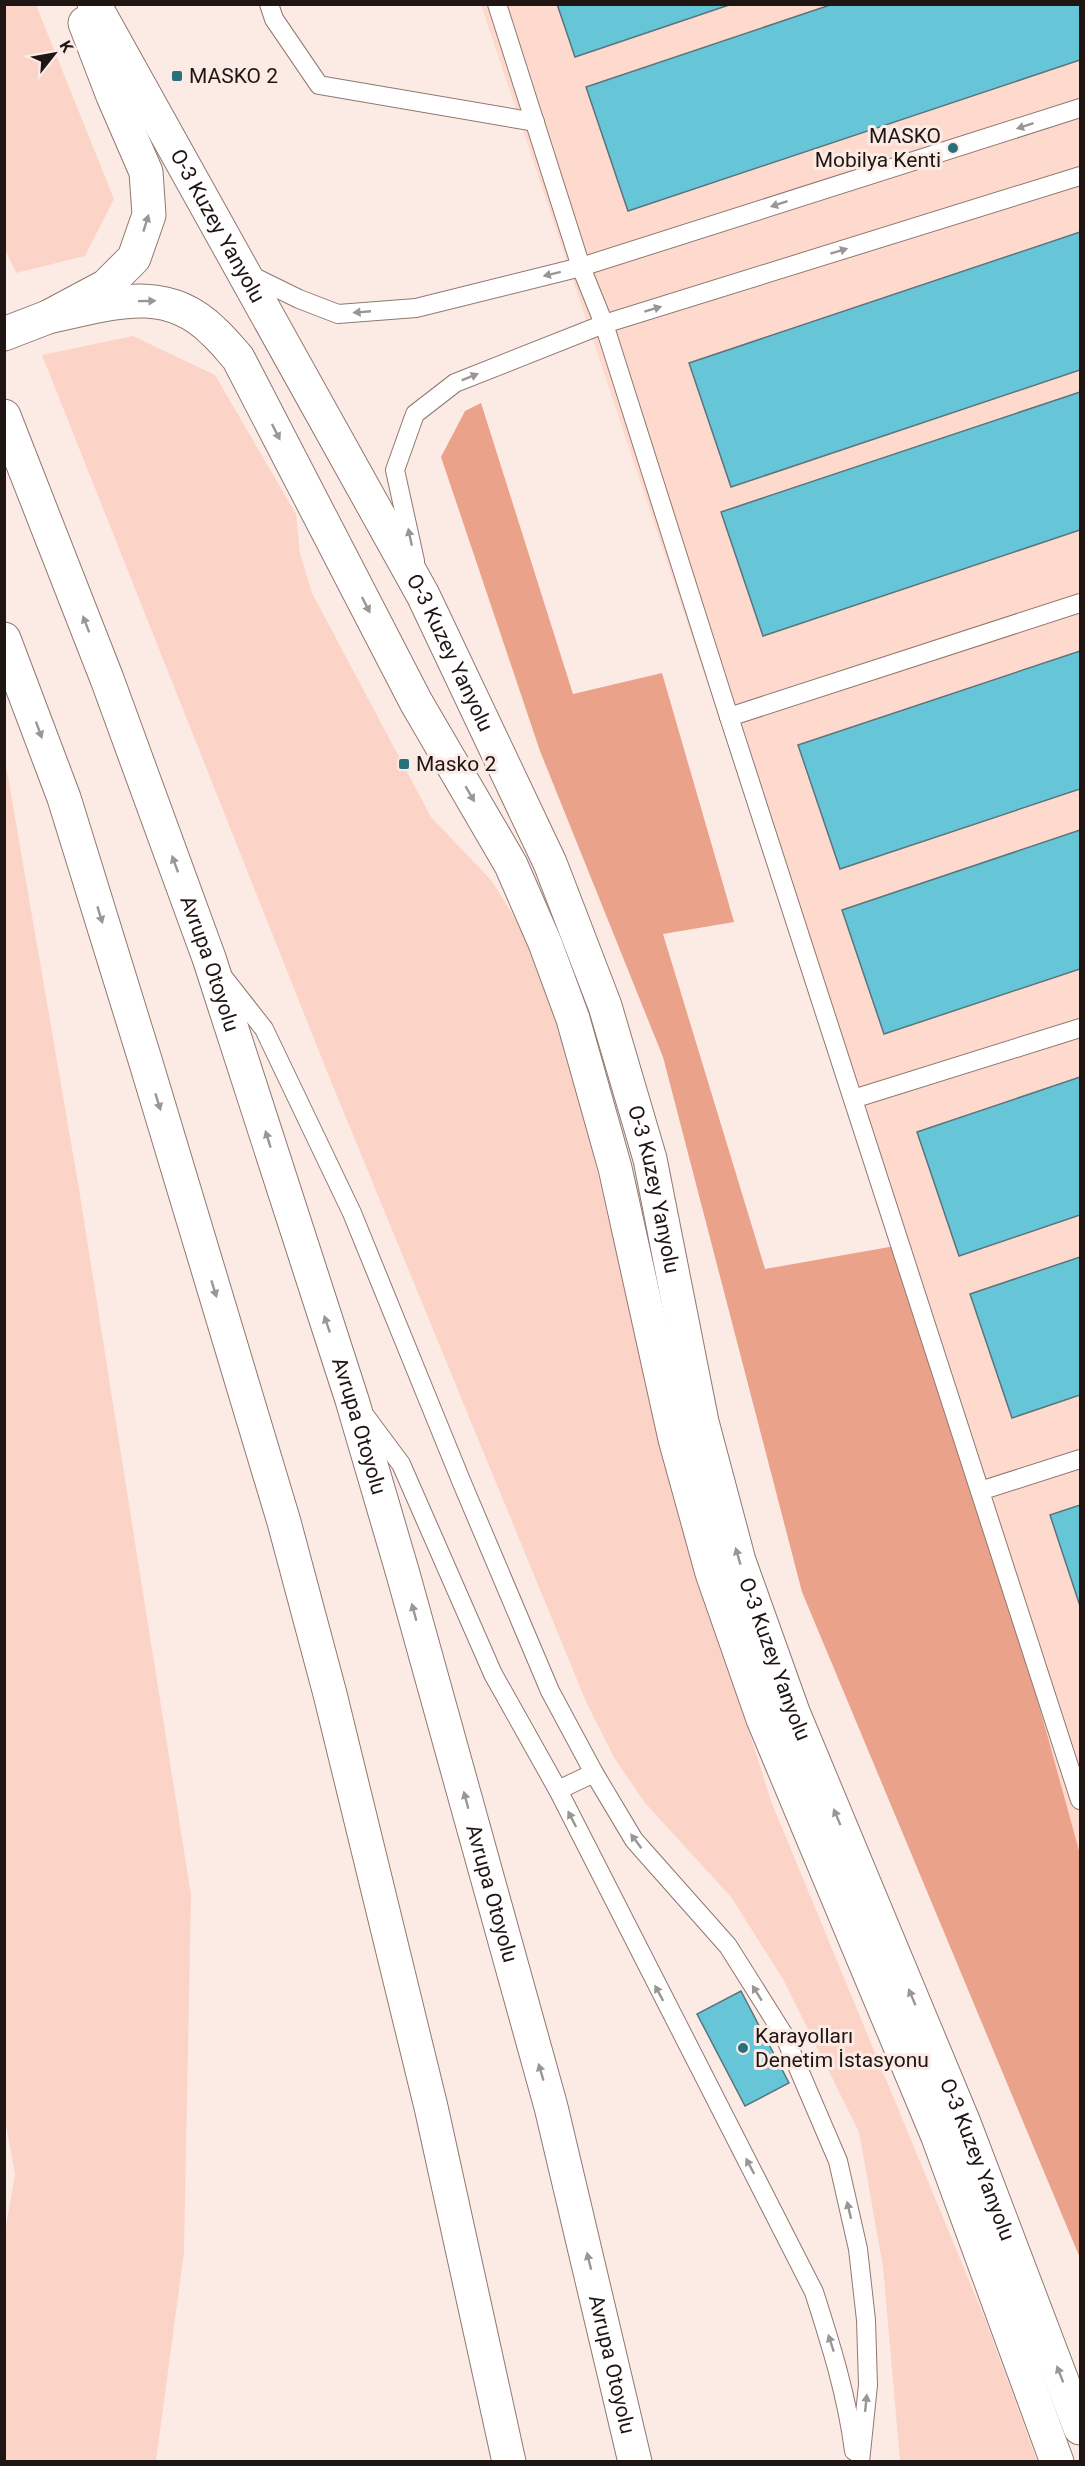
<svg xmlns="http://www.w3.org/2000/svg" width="1085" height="2466" font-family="Roboto,sans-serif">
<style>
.built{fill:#fedace}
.green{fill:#fcd4c7}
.forest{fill:#eaa28a}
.building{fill:#67c5d8;stroke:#59757b;stroke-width:1.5}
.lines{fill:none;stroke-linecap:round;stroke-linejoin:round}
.lane-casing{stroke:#907870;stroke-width:20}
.primary-casing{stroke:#907870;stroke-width:35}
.highway-casing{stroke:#907870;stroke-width:35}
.lane{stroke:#fff;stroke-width:18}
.primary{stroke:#fff;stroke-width:33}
.highway{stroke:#fff;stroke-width:33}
.oneway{fill:#9a9695}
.poi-dot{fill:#29707d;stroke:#fcebe5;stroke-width:2}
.labels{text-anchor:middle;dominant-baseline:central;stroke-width:6;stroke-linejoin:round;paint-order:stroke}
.poi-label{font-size:21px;fill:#1f1613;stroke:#fcebe5;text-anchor:start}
.street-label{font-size:21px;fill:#1f1613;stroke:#fcebe5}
</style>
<rect width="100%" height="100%" fill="#fcebe5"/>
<!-- built -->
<path class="built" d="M481,5H1080V1854L993,1538Z"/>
<!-- green -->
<g class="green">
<path d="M4,5H36L114,199L85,256L16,273L4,247Z"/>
<path d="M133,336L215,375L296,514L300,553L312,593L431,817L491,880L518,923L562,1022L669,1477L771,1801L985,2319L1037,2461H900L883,2267L859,2132L783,1979L731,1897L645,1803L615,1759L587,1704L328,1074L42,355Z"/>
<path d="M5,759L78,1183L191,1895L184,2252L156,2461H5L4,2238L15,2174L4,2114Z"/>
</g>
<!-- forest -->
<path class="forest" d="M481,403L573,694L662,673L734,922L663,934L765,1269L895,1246L993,1538L1080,1854V2258L802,1592L663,1057L540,751L441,457L465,411Z"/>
<!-- building -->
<g class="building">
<path d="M557,4H732L575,57Z"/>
<path d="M833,4H1080V60L628,211L586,87Z"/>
<path d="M1080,232V370L731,487L689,363Z"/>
<path d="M1080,392V530L763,636L721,512Z"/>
<path d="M1080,651V789L840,869L798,745Z"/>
<path d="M1080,830V969L884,1034L842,910Z"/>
<path d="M1080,1077V1215L959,1256L917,1132Z"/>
<path d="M1080,1257V1395L1012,1418L970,1294Z"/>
<path d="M1080,1505V1606L1050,1515Z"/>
<path d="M741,1991L789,2083L745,2106L697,2014Z"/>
</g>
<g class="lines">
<!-- lane casing -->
<g class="lane-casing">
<g id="lane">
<path d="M269,4L274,19L319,85L535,122"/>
<path d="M497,4L581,267L604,324L729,717L1080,1800"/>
<path d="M248,274L299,299L338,314L416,308L581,267L1080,108"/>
<path d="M415,561L395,470L415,414L455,383L604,324L1080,176"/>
<path d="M729,717L1080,603"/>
<path d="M224,978L264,1029L352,1213L462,1483L550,1691L594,1773L634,1840L728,1946L784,2035L838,2161L858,2249L866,2320L868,2385L860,2462"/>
<path d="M853,1099L1080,1028"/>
<path d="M366,1417L401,1464L493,1674L558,1790L814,2292C831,2345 847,2396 854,2451"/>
<path d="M980,1491L1080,1459"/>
<path d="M558,1790L594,1773"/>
</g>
</g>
<!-- primary casing -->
<g class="primary-casing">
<g id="primary">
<path id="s1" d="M94,4L423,595L550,863L605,1006L650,1159L702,1422L739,1561L793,1712L964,2123L1080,2428"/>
<path d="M48,317C107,305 164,282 213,331C222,339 230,349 238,358L416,702L511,865L545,943L573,1019L615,1168L675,1439L712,1573L763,1719L938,2137L1057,2462"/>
<path d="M4,334L48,317L106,286L134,258L149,215L146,172L113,96L85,23"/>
</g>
</g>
<!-- highway casing -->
<g class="highway-casing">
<g id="highway">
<path id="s2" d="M4,416L107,679L209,958L352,1400L403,1574L551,2107L635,2462"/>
<path d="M4,639L64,798L146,1063L284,1522L330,1694L431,2107L509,2462"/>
</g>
</g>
<!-- lane -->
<use href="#lane" class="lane"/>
<!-- primary -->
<use href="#primary" class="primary"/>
<!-- highway -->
<use href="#highway" class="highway"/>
</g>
<!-- one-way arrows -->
<defs><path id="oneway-solid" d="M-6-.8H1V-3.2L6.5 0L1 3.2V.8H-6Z" transform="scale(1.5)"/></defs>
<g class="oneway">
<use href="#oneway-solid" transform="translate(1025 126) rotate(162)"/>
<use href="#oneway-solid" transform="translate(779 204) rotate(162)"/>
<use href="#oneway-solid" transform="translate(146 223) rotate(-73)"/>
<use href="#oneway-solid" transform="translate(839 251) rotate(-17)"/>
<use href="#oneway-solid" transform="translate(552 274) rotate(166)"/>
<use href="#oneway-solid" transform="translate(147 301) rotate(-1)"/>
<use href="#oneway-solid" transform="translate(653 309) rotate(-17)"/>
<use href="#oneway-solid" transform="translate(362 312) rotate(175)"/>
<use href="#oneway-solid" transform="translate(470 377) rotate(-22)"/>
<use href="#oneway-solid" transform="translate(276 432) rotate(63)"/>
<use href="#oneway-solid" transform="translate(410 537) rotate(-102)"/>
<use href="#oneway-solid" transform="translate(366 605) rotate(63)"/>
<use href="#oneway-solid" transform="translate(86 624) rotate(-111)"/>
<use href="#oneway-solid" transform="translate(39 730) rotate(70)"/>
<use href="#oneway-solid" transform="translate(470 794) rotate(60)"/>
<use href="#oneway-solid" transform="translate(175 864) rotate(-110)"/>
<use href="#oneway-solid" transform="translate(100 915) rotate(73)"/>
<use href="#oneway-solid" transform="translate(158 1102) rotate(73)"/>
<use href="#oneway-solid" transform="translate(268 1139) rotate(-107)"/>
<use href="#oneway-solid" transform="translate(214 1289) rotate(73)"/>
<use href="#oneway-solid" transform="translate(327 1324) rotate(-109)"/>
<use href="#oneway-solid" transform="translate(738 1556) rotate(-106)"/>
<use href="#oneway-solid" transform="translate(414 1612) rotate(-105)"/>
<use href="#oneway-solid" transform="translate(466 1800) rotate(-105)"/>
<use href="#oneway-solid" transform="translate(837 1817) rotate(-113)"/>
<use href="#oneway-solid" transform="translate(572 1819) rotate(-117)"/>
<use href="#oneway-solid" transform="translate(636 1841) rotate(-127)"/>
<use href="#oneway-solid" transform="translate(659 1993) rotate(-118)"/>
<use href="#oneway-solid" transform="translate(757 1993) rotate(-122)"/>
<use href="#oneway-solid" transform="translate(912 1997) rotate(-113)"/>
<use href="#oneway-solid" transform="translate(541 2072) rotate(-106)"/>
<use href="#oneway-solid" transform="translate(750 2166) rotate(-118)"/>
<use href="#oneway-solid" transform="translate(849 2210) rotate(-103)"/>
<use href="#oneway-solid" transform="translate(589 2261) rotate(-104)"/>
<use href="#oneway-solid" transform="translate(831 2343) rotate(-108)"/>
<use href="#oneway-solid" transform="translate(1060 2374) rotate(-111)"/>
<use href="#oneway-solid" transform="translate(866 2403) rotate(-84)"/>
</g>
<!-- markers -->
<g class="poi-dot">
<rect x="171" y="70" width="12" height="12" rx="3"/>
<circle cx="953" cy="148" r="6"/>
<rect x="398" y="758" width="12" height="12" rx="3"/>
<circle cx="743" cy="2048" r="6"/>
</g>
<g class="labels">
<!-- poi labels -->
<g class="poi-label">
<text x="189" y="76">MASKO 2</text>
<text x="941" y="136" text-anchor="end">MASKO<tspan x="941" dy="24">Mobilya Kenti</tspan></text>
<text x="416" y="764">Masko 2</text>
<text x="755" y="2036">Karayolları<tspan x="755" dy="24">Denetim İstasyonu</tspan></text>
</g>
<!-- street labels -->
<g class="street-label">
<text stroke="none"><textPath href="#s1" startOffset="254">O-3 Kuzey Yanyolu</textPath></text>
<text stroke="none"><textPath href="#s1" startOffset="740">O-3 Kuzey Yanyolu</textPath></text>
<text stroke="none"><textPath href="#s2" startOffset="585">Avrupa Otoyolu</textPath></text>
<text stroke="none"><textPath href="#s1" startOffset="1316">O-3 Kuzey Yanyolu</textPath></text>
<text stroke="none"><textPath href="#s2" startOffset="1071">Avrupa Otoyolu</textPath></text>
<text stroke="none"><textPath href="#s1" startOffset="1802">O-3 Kuzey Yanyolu</textPath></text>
<text stroke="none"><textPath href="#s2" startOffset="1557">Avrupa Otoyolu</textPath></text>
<text stroke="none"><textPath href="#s1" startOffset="2342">O-3 Kuzey Yanyolu</textPath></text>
<text stroke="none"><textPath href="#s2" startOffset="2043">Avrupa Otoyolu</textPath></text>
</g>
</g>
<!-- border -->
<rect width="1085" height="2466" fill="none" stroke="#1f1613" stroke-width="12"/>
<!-- north arrow -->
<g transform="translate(54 54) rotate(59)" stroke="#fcebe5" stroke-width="4.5" paint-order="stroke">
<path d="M0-4.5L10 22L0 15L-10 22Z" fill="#1f1613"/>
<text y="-9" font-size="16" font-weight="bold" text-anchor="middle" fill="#1f1613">K</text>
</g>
</svg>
